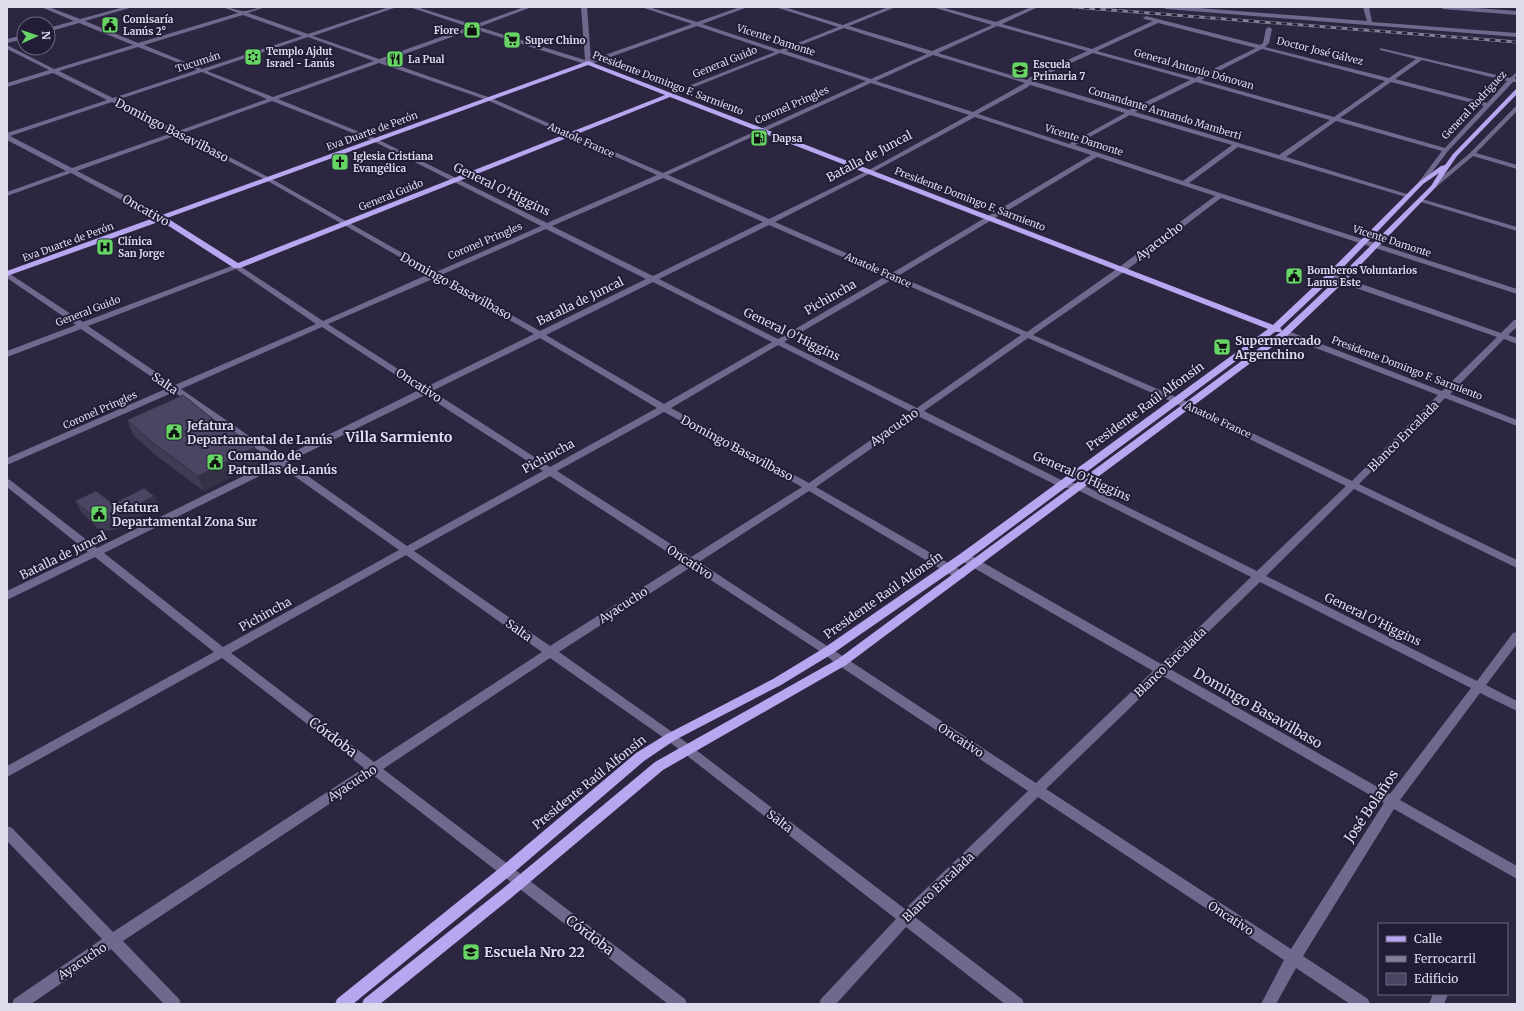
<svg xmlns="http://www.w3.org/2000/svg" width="1524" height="1011" font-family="Merriweather,serif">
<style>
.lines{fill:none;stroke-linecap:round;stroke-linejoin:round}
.minor{fill:#70698d;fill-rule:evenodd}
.major{fill:#b6a7f0;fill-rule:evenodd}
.rail-casing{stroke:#847f96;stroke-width:3}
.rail{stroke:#221c36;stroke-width:2;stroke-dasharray:5.5;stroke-linecap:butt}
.wall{fill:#403b55}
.shaded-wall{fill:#343045}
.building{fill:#4b4563;stroke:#343045}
.labels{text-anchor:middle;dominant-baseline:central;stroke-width:4;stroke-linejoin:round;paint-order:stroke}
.far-poi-label{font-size:10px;font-weight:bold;fill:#dedbed;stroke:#221c36;text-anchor:start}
.far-street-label{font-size:10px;fill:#dedbed;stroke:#221c36}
.street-label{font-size:12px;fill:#dedbed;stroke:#221c36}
.poi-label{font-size:12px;font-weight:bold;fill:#dedbed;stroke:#221c36;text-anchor:start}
.quarter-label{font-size:14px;font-weight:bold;fill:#e1dcf9;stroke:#221c36}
.near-street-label{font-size:14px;fill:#dedbed;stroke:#221c36}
.near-poi-label{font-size:14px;font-weight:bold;fill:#dedbed;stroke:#221c36;text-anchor:start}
</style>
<rect width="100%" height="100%" fill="#2c2641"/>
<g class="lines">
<!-- minor -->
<g class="minor">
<path d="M41,7H49L80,19L124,7H133L85,21L138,43L238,13L223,7C230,7 236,10 242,11C249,12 257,7 265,7L248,13L308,34L389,7H397L313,36L379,59L469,27L409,7H417L474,25L524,7H532L479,27L585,60L581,7H587L591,60L692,24L641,7H649L697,22L740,7H748L702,24L780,50L838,27L775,7H784L843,25L888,7H896L849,26L932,51L992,25L932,7H941L996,22L1031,7H1038L1002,24L1092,49L1153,21L1144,19L1143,18L1146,16L1260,45L1263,43L1266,29L1269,27L1272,29L1269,43L1265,47L1389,78L1416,59L1380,50V48L1510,78L1517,72L1515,79L1517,80V82H1513L1448,151L1423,184L1418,183L1442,151L1336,121L1286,157L1410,195V197H1406L1238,147L1189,183L1517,289V294L1221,198L1124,272L1033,335L1192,404L1352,481L1438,395L1282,335V331H1288L1442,391L1497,337L1327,278V274H1333L1501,333L1514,320H1517V327L1508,335L1517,338V344L1504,339L1450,394L1517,420V426L1445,398L1359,484L1517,560V568L1354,489L1266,576L1477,681L1513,633L1517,632V644L1486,685L1517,701V711L1480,693L1400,800L1517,866V879L1394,809L1303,956L1368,999L1370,1004H1350L1296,968L1276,1004H1261L1284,960L1038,797L915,917L1022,999L1024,1004H1005L906,927L836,1004H819L821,999L896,919L667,740L550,658L383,769L685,999L687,1004H668L373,775L123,941L179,999L181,1004H164L111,949L31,1004H12L14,999L102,939L7,841V826L12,828L113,932L364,768L222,658L7,777V766L214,652L95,557L7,600V591L88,552L7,487V479L10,480L97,548L274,461L174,392L7,465V458L168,388L81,329L7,357V351L76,325L7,278V272L83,322L237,264L323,321L429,274L266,180L177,135L77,171L165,216V220H159L71,173L7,196V192L66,171L7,140V133L107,100L53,73L7,87V83L49,70L7,49V45L54,69L133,45L79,23L48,32V28L74,21ZM243,15L302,36L202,69L144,45ZM1158,23L1256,48L1195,78L1097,51ZM697,26L775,52L668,94V96H672L780,53L866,81L663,173L491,98L385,61L474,29L588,65ZM997,26L1087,51L1029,78L1027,80L938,53ZM844,28L927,54L871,79L786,51ZM308,37L374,61L273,97L207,71ZM138,47L197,70L113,98L59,71ZM1262,49L1385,81L1334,117L1201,80ZM1093,53L1190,80L1129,110L1032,81ZM933,55L1025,83L973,112L876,81ZM1422,60L1507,81L1487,103L1395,79ZM379,63L487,100L657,175L547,223L377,139L278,99ZM202,72L267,99L178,131L117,100ZM1196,82L1330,120L1279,155L1135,112ZM1391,82L1484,106L1445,148L1340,118ZM871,83L969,115L867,171L769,219L668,175ZM1030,85L1125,113L1069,144L978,114L1028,87ZM272,101L373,141L541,226L436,272L270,178L183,133ZM112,102L172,133L72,168L10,136ZM1130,115L1232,145L1183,181L1075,145ZM975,117L1091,155L892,273L775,222L871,173ZM1097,157L1215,196L1118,268L1027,332L898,276ZM663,178L763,222L653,276L552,226ZM769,225L886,276L778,339L659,279ZM546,229L646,279L540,331L441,275ZM236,269L316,324L175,385L88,326ZM435,278L534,334L426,387L328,324ZM893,279L1021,335L917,408L784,342ZM653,282L772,342L664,404L546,335ZM322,327L419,390L281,458L181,389ZM540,338L657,408L550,467L432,391ZM1028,338L1186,408L1346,486L1257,571L1081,484L1065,482L924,411ZM778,345L911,412L809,483L671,408ZM425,395L543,471L407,546L288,462ZM664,412L802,487L691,557L557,471ZM918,416L1060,487L1076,489L1251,577L1161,664L968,554H960L959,557L960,560L1153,671L1036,783L699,562L809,491L956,578H964L965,575L964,572L816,487ZM280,466L399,550L223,647L104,553ZM550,476L683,562L550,646L414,551ZM406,555L542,652L374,762L231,653ZM691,567L824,654L838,665L1028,791L905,909L675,734L559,652ZM1260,582L1471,688L1390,794L1170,669ZM1163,676L1384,803L1291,949L1046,789Z"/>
<path d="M1163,7H1186L1367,21L1363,7H1369L1372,22L1517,33V37L1166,9Z"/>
<path d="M1440,7H1462L1517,11V15L1443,9Z"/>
<path d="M24,35V39L7,43V39Z"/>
<path d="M1517,105V111L1476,153L1517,165V169L1473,156L1435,188H1431V186L1470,153Z"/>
<path d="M1418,199H1422L1517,227V231L1418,201Z"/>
<path d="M1433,994H1448L1444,1004H1429Z"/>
</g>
<!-- major -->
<path class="major" d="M588,61L1273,325L1327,274L1419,182L1441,166L1445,165L1453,154L1517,88V94L1457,156L1435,188L1344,282L1288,335L846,665L663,770L511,898L380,1004H362L364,999L501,890L655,762L838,659L1282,331L1338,278L1431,186L1439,173L1423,184L1333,278L1280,328L1282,330L1281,332H1275L968,560L832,654L781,685L675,740L644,761L511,875L353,1004H335L337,999L501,867L636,753L667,734L773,679L824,648L960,554L1268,329L670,97L240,268H234L161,221L7,276V271ZM588,65L665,95L238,263L167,218Z"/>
<!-- rail casing -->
<g class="rail-casing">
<path id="rail" d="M1073,7L1517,42"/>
</g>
<!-- rail -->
<use href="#rail" class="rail"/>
</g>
<!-- wall -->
<g class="wall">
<path d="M127,420L260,462L204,491L158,457L133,435Z"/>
<path d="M154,496L159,507L115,530L101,531L81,512L75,501L113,504Z"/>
</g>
<!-- shaded-wall -->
<g class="shaded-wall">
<path d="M255,447L260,462L204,491L198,476Z"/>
<path d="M154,496L159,507L115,530L110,519Z"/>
</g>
<!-- building -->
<g class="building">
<path d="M183,395L218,423L220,422L255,447L198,476L152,442L127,420Z"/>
<path d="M144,488L154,496L110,519H96L75,501L96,491L113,504Z"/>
</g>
<!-- icons -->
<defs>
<g id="civic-square" transform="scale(0.9)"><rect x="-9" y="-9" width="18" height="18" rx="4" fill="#67d466" stroke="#221c36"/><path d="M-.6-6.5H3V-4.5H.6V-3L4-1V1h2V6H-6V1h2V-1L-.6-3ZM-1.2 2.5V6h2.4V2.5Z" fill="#111"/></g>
<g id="shop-square" transform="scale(0.9)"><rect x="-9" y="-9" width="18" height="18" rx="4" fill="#67d466" stroke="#221c36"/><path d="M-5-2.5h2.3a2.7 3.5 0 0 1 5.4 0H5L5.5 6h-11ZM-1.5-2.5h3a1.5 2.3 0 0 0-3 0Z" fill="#111"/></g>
<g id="supermarket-square" transform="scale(0.9)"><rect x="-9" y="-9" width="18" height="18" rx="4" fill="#67d466" stroke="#221c36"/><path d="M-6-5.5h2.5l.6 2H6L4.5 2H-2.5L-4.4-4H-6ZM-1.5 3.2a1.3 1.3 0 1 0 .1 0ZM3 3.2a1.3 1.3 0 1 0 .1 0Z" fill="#111"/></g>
<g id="synagogue-square" transform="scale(0.9)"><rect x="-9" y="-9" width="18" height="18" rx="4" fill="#67d466" stroke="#221c36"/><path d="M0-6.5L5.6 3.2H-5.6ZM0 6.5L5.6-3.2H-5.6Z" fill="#111"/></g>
<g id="restaurant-square" transform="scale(0.9)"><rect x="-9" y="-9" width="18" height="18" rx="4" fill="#67d466" stroke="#221c36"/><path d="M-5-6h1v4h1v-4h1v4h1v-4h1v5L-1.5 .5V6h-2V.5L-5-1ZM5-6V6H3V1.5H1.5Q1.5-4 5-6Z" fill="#111"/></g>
<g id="school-square" transform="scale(0.9)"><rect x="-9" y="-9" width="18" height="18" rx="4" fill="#67d466" stroke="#221c36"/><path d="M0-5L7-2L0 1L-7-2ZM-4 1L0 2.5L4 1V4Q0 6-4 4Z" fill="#111"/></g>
<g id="fuel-square" transform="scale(0.9)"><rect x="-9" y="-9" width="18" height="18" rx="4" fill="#67d466" stroke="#221c36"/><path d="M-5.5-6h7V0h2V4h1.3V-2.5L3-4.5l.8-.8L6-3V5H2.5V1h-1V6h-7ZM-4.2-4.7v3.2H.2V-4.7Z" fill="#111"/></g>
<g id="church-square" transform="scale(0.9)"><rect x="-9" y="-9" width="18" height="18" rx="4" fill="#67d466" stroke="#221c36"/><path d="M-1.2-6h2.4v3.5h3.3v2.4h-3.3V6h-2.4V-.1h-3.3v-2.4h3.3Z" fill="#111"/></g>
<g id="hospital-square" transform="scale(0.9)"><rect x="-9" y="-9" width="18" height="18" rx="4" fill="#67d466" stroke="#221c36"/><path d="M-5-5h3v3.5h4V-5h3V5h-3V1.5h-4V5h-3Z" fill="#111"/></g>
</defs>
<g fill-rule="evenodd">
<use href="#civic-square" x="110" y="25"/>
<use href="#shop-square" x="472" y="30"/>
<use href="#supermarket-square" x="512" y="40"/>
<use href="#synagogue-square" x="253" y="57"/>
<use href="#restaurant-square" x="395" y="59"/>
<use href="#school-square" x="1020" y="70"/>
<use href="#fuel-square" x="759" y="138"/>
<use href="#church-square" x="340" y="162"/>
<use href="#hospital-square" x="105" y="247"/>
<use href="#civic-square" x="1294" y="276"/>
<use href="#supermarket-square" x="1222" y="347"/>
<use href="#civic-square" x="174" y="432"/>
<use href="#civic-square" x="215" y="462"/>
<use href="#civic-square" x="99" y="514"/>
<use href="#school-square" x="471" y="952"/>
</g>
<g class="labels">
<!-- far-poi labels -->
<g class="far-poi-label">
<text x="123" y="19">Comisaría<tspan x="123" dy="12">Lanús 2°</tspan></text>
<text x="459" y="30" text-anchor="end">Fiore</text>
<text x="525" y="40">Super Chino</text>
<text x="266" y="51">Templo Ajdut<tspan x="266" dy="12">Israel - Lanús</tspan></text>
<text x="408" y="59">La Pual</text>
<text x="1033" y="64">Escuela<tspan x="1033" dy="12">Primaria 7</tspan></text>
<text x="772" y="138">Dapsa</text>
<text x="353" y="156">Iglesia Cristiana<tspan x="353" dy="12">Evangélica</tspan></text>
<text x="118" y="241">Clínica<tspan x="118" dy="12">San Jorge</tspan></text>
<text x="1307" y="270">Bomberos Voluntarios<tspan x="1307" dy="12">Lanus Este</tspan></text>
</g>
<!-- far-street labels -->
<g class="far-street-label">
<text transform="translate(776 40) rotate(18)">Vicente Damonte</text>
<text transform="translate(1320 51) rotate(14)">Doctor José Gálvez</text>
<text transform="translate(198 62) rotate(-18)">Tucumán</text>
<text transform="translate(725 62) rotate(-22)">General Guido</text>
<text transform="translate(1194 69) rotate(16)">General Antonio Dónovan</text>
<text transform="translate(668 83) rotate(21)">Presidente Domingo F. Sarmiento</text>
<text transform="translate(792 105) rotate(-24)">Coronel Pringles</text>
<text transform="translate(1474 105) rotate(-47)">General Rodríguez</text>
<text transform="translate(1165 113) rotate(17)">Comandante Armando Mamberti</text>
<text transform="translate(372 131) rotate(-20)">Eva Duarte de Perón</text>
<text transform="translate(581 140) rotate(24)">Anatole France</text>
<text transform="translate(1084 140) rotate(18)">Vicente Damonte</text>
<text transform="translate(391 195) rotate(-22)">General Guido</text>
<text transform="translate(970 199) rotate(21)">Presidente Domingo F. Sarmiento</text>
<text transform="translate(485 241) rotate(-23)">Coronel Pringles</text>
<text transform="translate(1392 241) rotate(18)">Vicente Damonte</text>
<text transform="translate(68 242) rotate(-20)">Eva Duarte de Perón</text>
<text transform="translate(878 270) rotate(24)">Anatole France</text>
<text transform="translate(88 311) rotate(-21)">General Guido</text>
<text transform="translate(1407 368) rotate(21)">Presidente Domingo F. Sarmiento</text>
<text transform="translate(100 410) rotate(-24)">Coronel Pringles</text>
<text transform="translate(1218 420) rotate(25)">Anatole France</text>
</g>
<!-- street labels -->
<g class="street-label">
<text transform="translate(172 130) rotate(27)">Domingo Basavilbaso</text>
<text transform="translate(869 156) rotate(-28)">Batalla de Juncal</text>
<text transform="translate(502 189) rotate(26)">General O'Higgins</text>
<text transform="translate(146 210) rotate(29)">Oncativo</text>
<text transform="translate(1159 241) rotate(-37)">Ayacucho</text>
<text transform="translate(456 286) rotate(29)">Domingo Basavilbaso</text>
<text transform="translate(830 297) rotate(-30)">Pichincha</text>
<text transform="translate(580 301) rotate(-26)">Batalla de Juncal</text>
<text transform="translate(792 334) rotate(26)">General O'Higgins</text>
<text transform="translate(165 383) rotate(34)">Salta</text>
<text transform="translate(419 385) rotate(33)">Oncativo</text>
<text transform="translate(1145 406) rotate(-36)">Presidente Raúl Alfonsín</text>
<text transform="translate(894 427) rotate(-35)">Ayacucho</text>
<text transform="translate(1403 436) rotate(-45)">Blanco Encalada</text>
<text transform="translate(737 448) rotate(28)">Domingo Basavilbaso</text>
<text transform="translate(548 456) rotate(-29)">Pichincha</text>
<text transform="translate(1082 476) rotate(24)">General O'Higgins</text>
<text transform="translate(63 555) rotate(-26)">Batalla de Juncal</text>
<text transform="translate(690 562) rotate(33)">Oncativo</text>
<text transform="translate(883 595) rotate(-35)">Presidente Raúl Alfonsín</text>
<text transform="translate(623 605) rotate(-33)">Ayacucho</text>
<text transform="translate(265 614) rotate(-29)">Pichincha</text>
<text transform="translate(1373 619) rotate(26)">General O'Higgins</text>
<text transform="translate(519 630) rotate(35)">Salta</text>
<text transform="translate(1170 662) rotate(-44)">Blanco Encalada</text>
<text transform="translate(961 740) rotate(33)">Oncativo</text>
<text transform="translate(589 782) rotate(-39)">Presidente Raúl Alfonsín</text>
<text transform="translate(352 783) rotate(-33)">Ayacucho</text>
<text transform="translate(780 821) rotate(37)">Salta</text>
<text transform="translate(938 887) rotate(-44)">Blanco Encalada</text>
<text transform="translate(1231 918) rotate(33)">Oncativo</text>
<text transform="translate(82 961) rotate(-34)">Ayacucho</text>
</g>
<!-- poi labels -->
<g class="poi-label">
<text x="1235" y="340">Supermercado<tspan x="1235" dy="14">Argenchino</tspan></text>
<text x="187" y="425">Jefatura<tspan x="187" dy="14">Departamental de Lanús</tspan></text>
<text x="228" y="455">Comando de<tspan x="228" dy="14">Patrullas de Lanús</tspan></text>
<text x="112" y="507">Jefatura<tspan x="112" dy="14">Departamental Zona Sur</tspan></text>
</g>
<!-- quarter labels -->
<g class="quarter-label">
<text x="399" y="437">Villa Sarmiento</text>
</g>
<!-- near-street labels -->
<g class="near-street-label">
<text transform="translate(1258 708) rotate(30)">Domingo Basavilbaso</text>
<text transform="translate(333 737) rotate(37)">Córdoba</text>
<text transform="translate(1371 806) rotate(-56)">José Bolaños</text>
<text transform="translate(590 935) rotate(37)">Córdoba</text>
</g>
<!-- near-poi labels -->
<g class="near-poi-label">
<text x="484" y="952">Escuela Nro 22</text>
</g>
</g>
<!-- border -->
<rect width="1524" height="1011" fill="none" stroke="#dedbed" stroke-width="16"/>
<!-- legend -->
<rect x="1378" y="923" width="130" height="72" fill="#221c36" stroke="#6d687f"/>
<rect x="1386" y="936" width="20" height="6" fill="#b6a7f0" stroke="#6d687f"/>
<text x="1414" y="943" font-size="12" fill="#dedbed">Calle</text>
<rect x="1386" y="956" width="20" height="6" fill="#847f96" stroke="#6d687f"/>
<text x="1414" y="963" font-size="12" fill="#dedbed">Ferrocarril</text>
<rect x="1386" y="973" width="20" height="12" fill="#4b4563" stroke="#6d687f"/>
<text x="1414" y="983" font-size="12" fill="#dedbed">Edificio</text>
<!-- north arrow -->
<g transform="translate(36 36) rotate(87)"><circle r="19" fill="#221c36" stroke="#6d687f"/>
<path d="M0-3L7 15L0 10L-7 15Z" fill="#67d466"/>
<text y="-6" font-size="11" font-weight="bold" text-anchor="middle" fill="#dedbed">N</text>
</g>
</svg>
